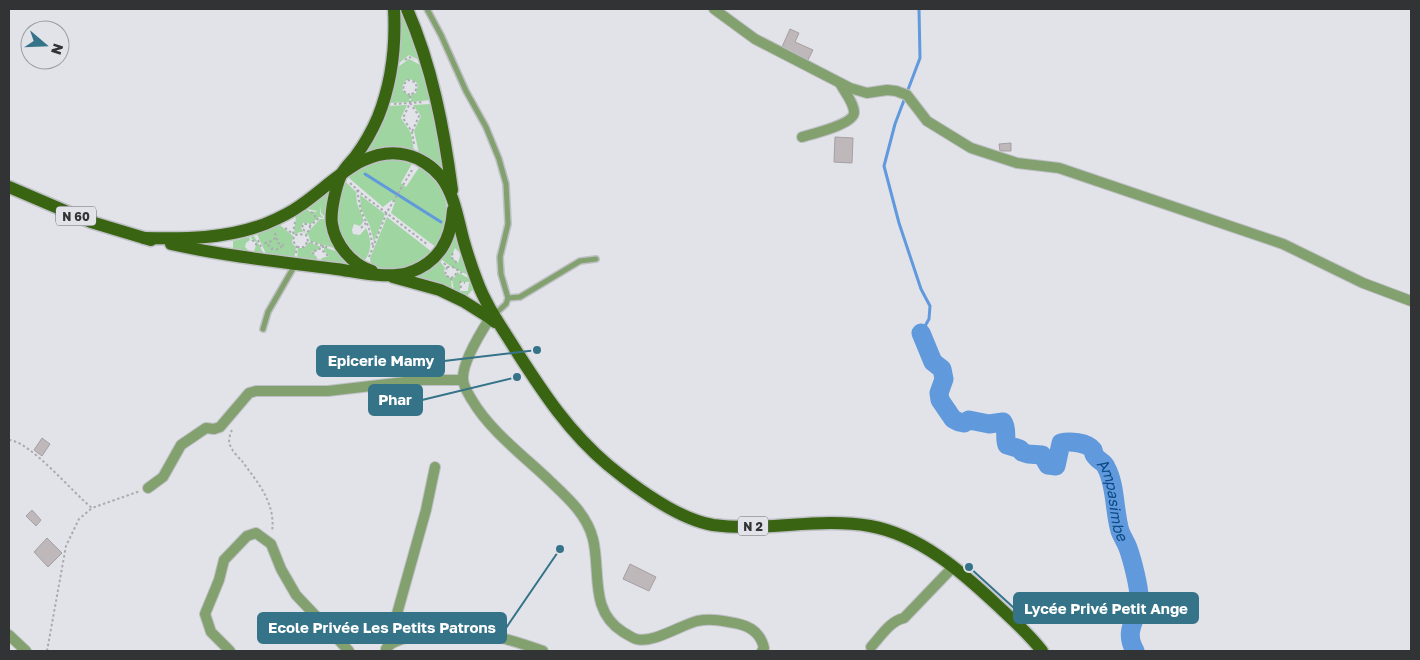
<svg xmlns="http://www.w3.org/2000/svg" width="1420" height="660" font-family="'Golos Text',sans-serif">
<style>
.green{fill:#9fd5a1}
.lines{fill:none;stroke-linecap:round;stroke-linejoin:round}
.stream{stroke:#6099dc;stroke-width:3}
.river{stroke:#6099dc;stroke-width:19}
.building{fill:#beb8ba;stroke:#a69fa2}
.service-casing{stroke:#bfc0c5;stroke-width:8}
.minor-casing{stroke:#bfc0c5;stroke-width:12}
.primary-casing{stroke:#bfc0c5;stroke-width:15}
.path{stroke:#aaabaf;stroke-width:2;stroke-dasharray:2.5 2.5;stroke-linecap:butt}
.service{stroke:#82a16f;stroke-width:5}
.minor{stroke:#82a16f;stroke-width:10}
.primary{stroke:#396512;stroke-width:12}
.labels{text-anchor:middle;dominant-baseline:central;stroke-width:4;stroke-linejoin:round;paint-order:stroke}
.shield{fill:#e2e3e9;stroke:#67686b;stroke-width:1}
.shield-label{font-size:12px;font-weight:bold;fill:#323335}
.water-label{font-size:15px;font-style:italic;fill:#0c4a86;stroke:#e2e3e9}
.leader{fill:none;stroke:#357389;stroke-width:2}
.callout-dot{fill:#357389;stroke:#e2e3e9;stroke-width:2}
.callout{fill:#357389;stroke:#357389;stroke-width:2}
.callout-label{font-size:15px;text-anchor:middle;font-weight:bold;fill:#fff}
</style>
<rect width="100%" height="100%" fill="#e2e3e9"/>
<!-- green -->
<g class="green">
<path d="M400,12H402L419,60L409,55L398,64L401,33Z"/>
<path d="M409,59L422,66L430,100L411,102V95L416,93L418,85L416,82L410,79L405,81L402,87L403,91L410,96L409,102L389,103L398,67Z"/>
<path d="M431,104L443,170L419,153L414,131L421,116L413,105Z"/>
<path d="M407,105L401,118L411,133L414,151L389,147L363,153L388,106Z"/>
<path d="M394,158L413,162L401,183L406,187L420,166C440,177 451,204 446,226C444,234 440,241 437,248L391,213L395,202L392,200L383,207L349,178C361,164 377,160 394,158Z"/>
<path d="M346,182L356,192L357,203L364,221L360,226L354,224L352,230L353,234L360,235L366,228C372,239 372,252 364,261C358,257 350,252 346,246C334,230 336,198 346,182Z"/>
<path d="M330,192L326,218L321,213V206L320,214L324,218L319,217L310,225L308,223H303L301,228L303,232L307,233L320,219H326L337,249L310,241L309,236C304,231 300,231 294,235L296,216L306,209L315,215L310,211L316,212L317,211L307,209Z"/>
<path d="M360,195L385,214L374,242L370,226L361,209Z"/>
<path d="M387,217L432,252C415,268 394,275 371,265L370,258Z"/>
<path d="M280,225L293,236L292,243L296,247L294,260L267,256L257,234Z"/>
<path d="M456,230L462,251L460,253L455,248L451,257L458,263L461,253L470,276C460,271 448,266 440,258L450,247Z"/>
<path d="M254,236L265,256L233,250V241L249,237L250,240L246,243L245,247L249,251H254L257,243L250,237Z"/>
<path d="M309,242L321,247L318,250L311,252L317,257V262L297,260L298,248H304Z"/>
<path d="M324,247L338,252L353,267L319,263L322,258L329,256L324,251Z"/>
<path d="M439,260L445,268L444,271L445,275L451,278L452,290L409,278Z"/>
<path d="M457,272L472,280L468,282H460V291H468L469,283L473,281L475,287L466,297L454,291L452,279L456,276Z"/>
</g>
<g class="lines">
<!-- stream -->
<g class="stream">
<path d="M919,9L920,58L895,124L884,166L899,223L921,289L930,306L929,319L921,333"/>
<path d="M365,174L441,222"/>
</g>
<!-- river -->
<path class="river" id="s1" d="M921,333L933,362L942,369L944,379L939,393L940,400L953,419L959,422L964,423L969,420L989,424L1003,422C1008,429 1004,438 1007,445L1020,449L1022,452L1028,454L1042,455L1048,465L1056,466L1061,443C1069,441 1087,442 1093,450C1095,455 1092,453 1096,457C1099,461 1104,462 1106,467C1116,485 1114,511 1120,531C1122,537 1126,542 1128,548C1132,559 1139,586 1139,597C1140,619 1122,628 1135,651"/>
</g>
<!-- building -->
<g class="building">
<path d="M790,29L799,33L795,42L813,50L808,60L782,47Z"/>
<path d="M835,137L853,138L852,163L834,162Z"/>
<path d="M1011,143V151H1000L999,144Z"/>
<path d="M42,438L50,444L42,456L34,450Z"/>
<path d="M32,510L41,520L36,526L26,516Z"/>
<path d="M47,538L62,553L48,567L34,552Z"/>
<path d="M630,564L656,577L649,591L623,579Z"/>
</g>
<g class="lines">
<!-- service casing -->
<g class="service-casing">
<g id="service">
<path d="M427,9L441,35L466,91L486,127L499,159L506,184L508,224L500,257L501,274L508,298L506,304L494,315"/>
<path d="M508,298L520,297L580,261L596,259"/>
<path d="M263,329L268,312L295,265"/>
</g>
</g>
<!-- minor casing -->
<g class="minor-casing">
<g id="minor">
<path d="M714,9L755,39L850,88L867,93L887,90L896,91L907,95L927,121L971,148L1017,163L1059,168L1283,244L1363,283L1411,301"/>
<path d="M802,137C812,134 855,124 854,112C854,103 844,91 840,83"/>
<path d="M494,315L490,318C481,332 462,362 463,379C463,386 469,395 472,400C490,431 525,457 551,482C568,498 587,515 593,539C601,572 589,611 623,632C627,634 632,638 636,639C652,644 681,625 697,621C712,618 725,621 739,624C752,627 761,635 764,648L762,651"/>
<path d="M148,488L163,477L181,445L206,428L214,429L220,427L249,393L256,391H328L422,380H463"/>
<path d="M9,635L26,651"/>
<path d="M388,646L426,510L435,467"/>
<path d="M871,647C881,636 890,621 904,618L953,567"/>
<path d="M386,649C391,641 402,639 410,637C461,625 496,634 543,651"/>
<path d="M230,651L211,632L205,614L219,580L224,560L247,536L256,533L271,544L281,569L296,595L349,651"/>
</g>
</g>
<!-- primary casing -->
<g class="primary-casing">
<g id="primary">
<path d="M407,9C432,66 444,129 452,190"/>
<path d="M9,187L91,222L151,240"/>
<path d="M144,238C185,239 226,239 265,224C277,219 290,213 301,205C332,184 365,144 407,155C420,158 433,167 441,177C455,195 458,221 464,242C468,256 472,268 477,281C486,306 503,329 517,352C544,394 569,432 608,465C636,488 677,519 713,525C765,532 819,517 870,526C920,535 962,572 997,605C1013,620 1029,634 1042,651"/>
<path d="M171,244C225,256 281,262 336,269C358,272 386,279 408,273C438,263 451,241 453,210"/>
<path d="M372,271C352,265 335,244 332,224C330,212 336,186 341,175C344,169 350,163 355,157C364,145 372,131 378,117C392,82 396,46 394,9"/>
<path d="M393,277L440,290L463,301L490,318L495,322"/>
</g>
</g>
<!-- path -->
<g class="path">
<path d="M405,60L409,57L414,59"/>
<path d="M410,95L406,93L403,90L404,84L408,80L415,82L417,87L415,92L410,95V103L403,118L412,132L414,144"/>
<path d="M410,103L419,116L412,132"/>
<path d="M394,104L424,102"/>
<path d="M350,183L363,195L428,245"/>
<path d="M357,190L361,211L369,228L373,247"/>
<path d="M311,212L315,215V220"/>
<path d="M310,226V230L307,232L302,229L303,224H307L310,226L319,218"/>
<path d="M285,228L293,234"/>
<path d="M361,228L366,223"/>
<path d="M275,233L278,243L284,245"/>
<path d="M293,234L295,222"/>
<path d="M252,240L256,243V248"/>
<path d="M258,240L262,249"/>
<path d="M297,247H304L308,241"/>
<path d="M272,250V248L265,243L272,241L276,237"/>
<path d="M276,250L284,245"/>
<path d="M296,253L297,247L293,241L294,236L298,234L306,235L308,241L329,248"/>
<path d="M453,253L451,257L457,263"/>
<path d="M314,254L312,252L318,250L323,246V251L328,256"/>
<path d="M369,257L387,212L412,170"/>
<path d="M444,263L447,267L445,275L451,278L452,283"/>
<path d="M447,267H453L462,273"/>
<path d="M451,278L455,276L457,271"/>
<path d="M461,288L460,282L465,283"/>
<path d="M232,430C230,434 228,441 230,445C232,451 238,457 242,461C258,483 276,503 272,532"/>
<path d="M9,440C30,441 73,493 92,508L140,491"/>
<path d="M47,651L66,546L79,519L92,508"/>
</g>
<!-- service -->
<use href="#service" class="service"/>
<!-- minor -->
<use href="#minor" class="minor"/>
<!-- primary -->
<use href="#primary" class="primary"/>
</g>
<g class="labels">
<!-- shield labels -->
<g class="shield">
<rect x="56" y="206.5" width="40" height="19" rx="4"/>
<rect x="738" y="516.5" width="30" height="19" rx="4"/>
</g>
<g class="shield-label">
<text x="76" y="216">N 60</text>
<text x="753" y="526">N 2</text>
</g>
<!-- water labels -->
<g class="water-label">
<text stroke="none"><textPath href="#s1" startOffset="344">Ampasimbe</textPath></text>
</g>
</g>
<!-- callouts -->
<path class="leader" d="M537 350L444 361M517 377L422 400M969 567L1014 608M560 549L506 628"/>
<g class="callout-dot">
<circle cx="537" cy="350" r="5"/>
<circle cx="517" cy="377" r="5"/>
<circle cx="969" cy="567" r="5"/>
<circle cx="560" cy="549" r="5"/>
</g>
<g class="callout">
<rect x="317" y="346" width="127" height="30" rx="5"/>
<rect x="369" y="385" width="53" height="30" rx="5"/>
<rect x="1014" y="593" width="184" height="30" rx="5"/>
<rect x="258" y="613" width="248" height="30" rx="5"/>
</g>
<g class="callout-label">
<text x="381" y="366">Epicerie Mamy</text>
<text x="395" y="405">Phar</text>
<text x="1106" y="614">Lycée Privé Petit Ange</text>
<text x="382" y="633">Ecole Privée Les Petits Patrons</text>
</g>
<!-- border -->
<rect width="1420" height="660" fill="none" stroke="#323335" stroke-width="20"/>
<!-- north arrow -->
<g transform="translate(45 45) rotate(109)"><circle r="24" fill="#e2e3e9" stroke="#9c9da1"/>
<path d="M0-4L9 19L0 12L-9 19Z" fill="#357389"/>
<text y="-8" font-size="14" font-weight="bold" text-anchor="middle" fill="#323335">N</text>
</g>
</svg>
